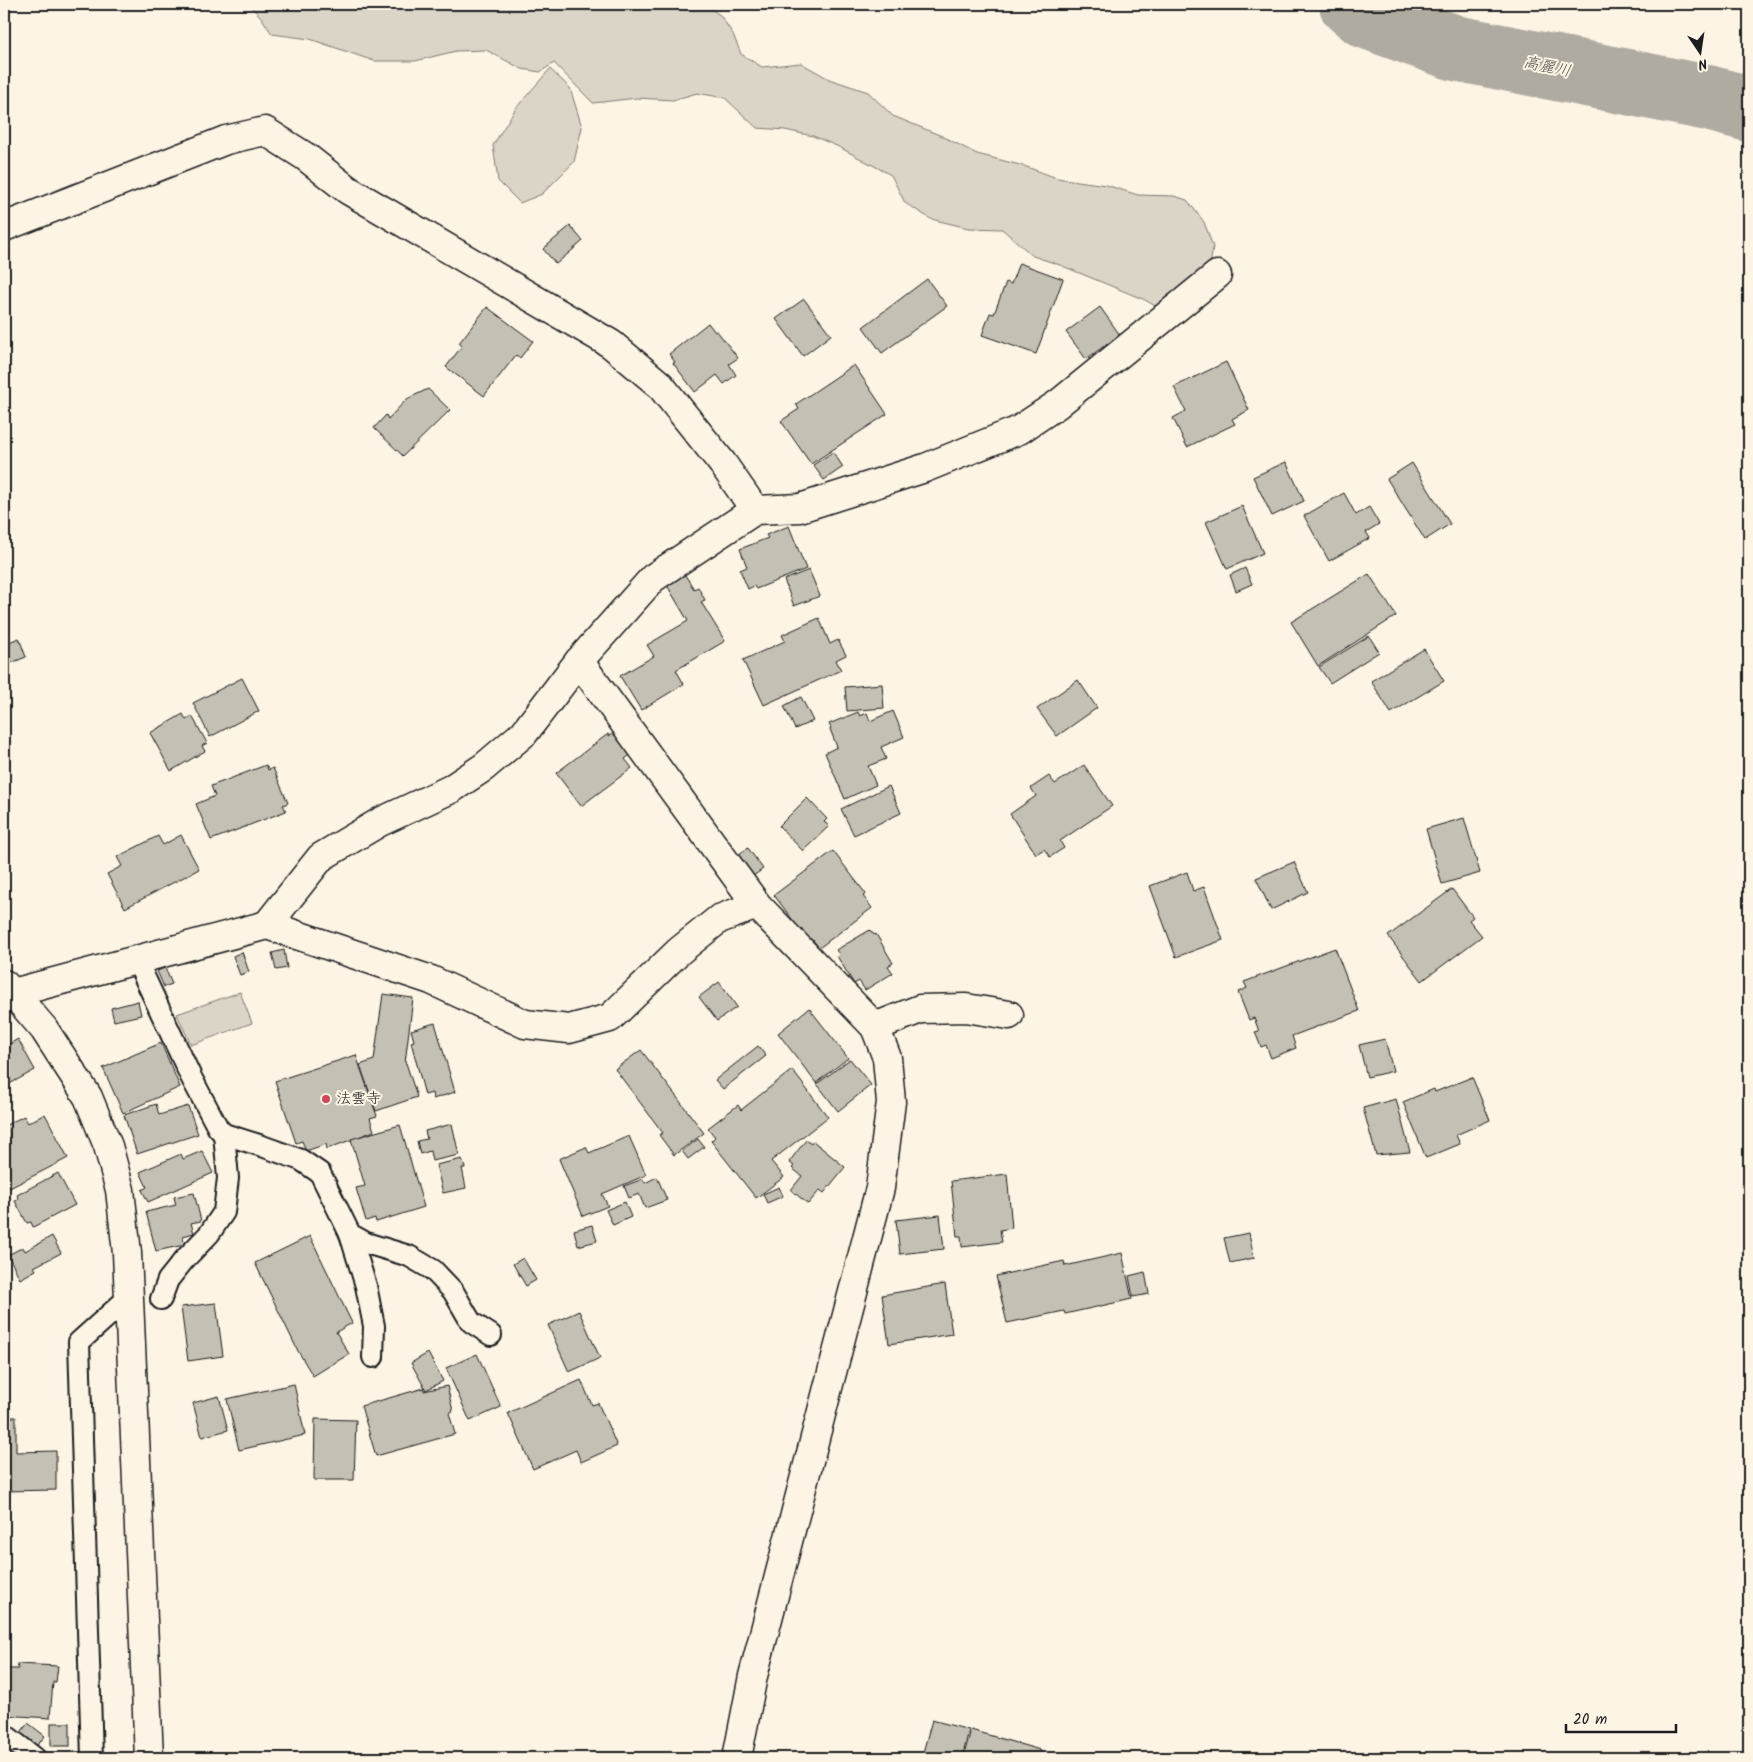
<svg xmlns="http://www.w3.org/2000/svg" width="1753" height="1762" font-family="Kalam,'Klee One',sans-serif">
<style>
.green{fill:#dbd5c8;stroke:#7c7872}
.lines{fill:none;stroke-linecap:round;stroke-linejoin:round}
.river{stroke:#b0aba1;stroke-width:66}
.building{fill:#c4c0b3;stroke:#1c1c1c}
.service-casing{stroke:#1c1c1c;stroke-width:24}
.minor-casing{stroke:#1c1c1c;stroke-width:31}
.tertiary-casing{stroke:#1c1c1c;stroke-width:31}
.service{stroke:#fcf5e5;stroke-width:20}
.minor{stroke:#fcf5e5;stroke-width:28}
.tertiary{stroke:#fcf5e5;stroke-width:28}
.poi-dot{fill:#d1495b;stroke:#fcf5e5;stroke-width:2}
.labels{text-anchor:middle;dominant-baseline:central;stroke-width:4;stroke-linejoin:round;paint-order:stroke}
.poi-label{font-size:15px;fill:#1c1c1c;stroke:#fcf5e5;text-anchor:start}
.water-label{font-size:16px;font-style:italic;fill:#575551;stroke:#fcf5e5}
</style>
<rect width="100%" height="100%" fill="#fcf5e5"/>
<filter id="ink" filterUnits="userSpaceOnUse"><feTurbulence type="fractalNoise" baseFrequency=".02" numOctaves="2"/><feDisplacementMap in="SourceGraphic" scale="10" xChannelSelector="R" yChannelSelector="G"/><feConvolveMatrix kernelMatrix="1 2 1 2 8 2 1 2 1" color-interpolation-filters="sRGB"/></filter>
<g filter="url(#ink)">
<!-- green -->
<g class="green">
<path d="M248,4H677L679,7L693,4H703L720,15L733,34L741,54L762,67L801,63L829,79L868,92L893,116L942,136L977,154L1024,166L1057,178L1106,185L1138,195L1174,196L1187,200L1204,222L1213,247L1210,266L1159,308L1145,300L1060,265L1033,256L1002,229L968,228L931,219L905,203L891,175L839,147L813,136L785,130L757,128L725,98L697,93L673,100L637,98L593,103L554,63L540,72L522,69L486,50L456,51L415,61H374L310,39L272,34L261,17Z"/>
<path d="M550,69L570,88L582,127L574,162L542,194L520,203L498,181L493,145L516,108Z"/>
<path d="M240,992L252,1023L191,1045L177,1014Z"/>
</g>
<g class="lines">
<!-- river -->
<path class="river" d="M1352,4L1367,16L1455,48L1708,98L1749,109"/>
</g>
<!-- building -->
<g class="building">
<path d="M570,226L583,241L556,264L543,249Z"/>
<path d="M1019,263L1063,279L1036,354L982,335L990,313L994,314L1006,282L1011,284Z"/>
<path d="M927,279L947,306L882,353L863,327Z"/>
<path d="M804,299L831,335L803,356L776,319Z"/>
<path d="M487,307L533,341L520,358L516,355L484,396L446,367L462,346L459,343Z"/>
<path d="M1100,307L1120,335L1086,359L1066,332Z"/>
<path d="M708,323L715,332L717,331L738,358L729,364L736,375L724,384L717,375L695,392L673,363L675,362L669,354Z"/>
<path d="M1226,362L1249,410L1232,419L1235,424L1187,447L1173,418L1186,411L1174,387Z"/>
<path d="M854,365L887,414L811,464L781,421L799,409L796,404Z"/>
<path d="M428,389L450,410L403,456L374,428L386,415L388,419L407,399Z"/>
<path d="M833,452L843,467L824,480L813,465Z"/>
<path d="M1286,462L1304,501L1272,516L1253,477Z"/>
<path d="M1412,463L1450,524L1425,540L1387,479Z"/>
<path d="M1344,493L1356,515L1369,507L1379,524L1366,532L1370,538L1329,561L1304,516Z"/>
<path d="M1242,506L1263,553L1227,569L1206,522Z"/>
<path d="M789,526L806,569L756,589L754,586L748,589L740,570L747,567L740,549L768,538L766,535Z"/>
<path d="M1245,568L1252,584L1236,591L1230,575Z"/>
<path d="M809,570L820,596L794,606L784,580Z"/>
<path d="M683,572L694,589L698,587L705,600L701,602L725,641L676,670L684,684L641,710L620,676L654,656L647,645L688,621L665,582Z"/>
<path d="M1369,574L1396,616L1318,666L1291,622Z"/>
<path d="M819,618L830,644L838,640L846,655L836,660L841,670L764,705L743,660L785,641L782,635Z"/>
<path d="M1369,636L1379,652L1330,683L1319,667Z"/>
<path d="M19,638L26,657L6,665L4,658V644Z"/>
<path d="M1424,649L1444,681L1391,713L1371,681Z"/>
<path d="M242,678L259,711L210,737L193,703Z"/>
<path d="M1078,680L1097,708L1057,736L1037,709Z"/>
<path d="M882,684L884,708L847,711L845,687Z"/>
<path d="M801,697L813,721L795,729L784,706Z"/>
<path d="M893,711L904,737L881,747L886,759L868,766L876,785L845,799L825,753L837,747L830,729L831,728L829,724L858,712L860,716L867,713L870,721Z"/>
<path d="M183,714L186,720L192,716L207,743L202,746L205,751L171,771L150,733Z"/>
<path d="M620,728L637,750L625,759L632,768L581,806L556,773L608,734L609,736Z"/>
<path d="M266,765L268,770L273,768L288,803L283,805L286,811L211,840L196,804L215,796L211,786Z"/>
<path d="M1084,765L1112,806L1060,841L1064,848L1050,857L1044,849L1036,854L1010,814L1036,796L1031,788L1049,776L1055,784Z"/>
<path d="M889,786L901,813L854,835L841,809Z"/>
<path d="M807,798L827,819L824,822L829,826L803,851L779,826Z"/>
<path d="M1464,818L1480,873L1442,884L1426,829Z"/>
<path d="M181,835L199,869L125,908L107,874L122,866L117,857L158,836L163,845Z"/>
<path d="M748,848L763,869L749,879L733,858Z"/>
<path d="M833,851L866,894L863,896L872,908L819,948L813,940L810,943L774,895Z"/>
<path d="M1294,862L1308,892L1271,910L1256,878Z"/>
<path d="M1187,872L1193,891L1204,887L1223,940L1176,957L1150,886Z"/>
<path d="M1452,889L1473,917L1469,920L1482,936L1422,981L1388,936Z"/>
<path d="M870,930L874,935L876,934L893,963L888,966L893,973L865,990L859,981L854,984L837,956L839,954L836,950Z"/>
<path d="M1335,948L1359,1011L1292,1036L1296,1048L1271,1058L1266,1045L1261,1047L1255,1032L1259,1031L1254,1018L1249,1020L1238,992L1247,988L1244,982Z"/>
<path d="M284,950L287,968L276,970L272,953Z"/>
<path d="M242,952L249,972L240,975L233,956Z"/>
<path d="M165,968L172,984L164,987L157,971Z"/>
<path d="M719,982L737,1007L717,1021L699,997Z"/>
<path d="M383,994L413,998L405,1063H406L417,1097L376,1111L360,1065L374,1060Z"/>
<path d="M138,1001L141,1015L114,1021L111,1008Z"/>
<path d="M809,1008L848,1058L816,1083L778,1033Z"/>
<path d="M435,1023L455,1092L433,1099L432,1093L425,1095L411,1042L414,1041L411,1030Z"/>
<path d="M18,1039L35,1070L4,1087V1047Z"/>
<path d="M1385,1039L1393,1071L1367,1077L1359,1045Z"/>
<path d="M161,1043L180,1087L123,1113L103,1068Z"/>
<path d="M758,1046L766,1056L723,1089L715,1080Z"/>
<path d="M641,1050L704,1133L674,1155L659,1135L663,1133L615,1069Z"/>
<path d="M356,1055L377,1116L370,1118L374,1131L327,1149L326,1144L306,1151L302,1141L296,1143L275,1081Z"/>
<path d="M850,1059L871,1085L838,1111L817,1084Z"/>
<path d="M792,1070L828,1117L771,1161L784,1177L756,1198L711,1141L715,1137L708,1128L738,1105L741,1110Z"/>
<path d="M1472,1077L1490,1120L1456,1135L1460,1144L1426,1158L1403,1102L1434,1089L1435,1092Z"/>
<path d="M1396,1099L1410,1152L1376,1155L1363,1108Z"/>
<path d="M156,1104L159,1115L188,1106L198,1134L137,1154L124,1115Z"/>
<path d="M45,1114L68,1158L4,1191V1126L24,1116L28,1123Z"/>
<path d="M452,1124L459,1155L432,1161L430,1151L420,1154L417,1141L427,1139L425,1131Z"/>
<path d="M400,1125L424,1207L376,1222L375,1218L366,1221L356,1188L365,1186L351,1139Z"/>
<path d="M629,1136L646,1175L602,1194L608,1206L583,1216L559,1159L586,1147L589,1153Z"/>
<path d="M698,1139L704,1147L688,1159L682,1151Z"/>
<path d="M806,1140L811,1144L813,1141L845,1167L824,1193L820,1190L808,1204L791,1190L802,1176L792,1168L794,1166L789,1162Z"/>
<path d="M202,1151L213,1173L148,1202L142,1190L147,1187L140,1172L181,1154L183,1159Z"/>
<path d="M462,1159L465,1168H462L466,1188L443,1193L436,1165Z"/>
<path d="M58,1173L75,1205L33,1227L31,1222L27,1223L15,1201L19,1199L17,1195Z"/>
<path d="M1007,1174L1012,1228L1000,1230L1002,1242L962,1247L961,1236H957L951,1181Z"/>
<path d="M657,1177L667,1200L645,1208L639,1194L629,1198L624,1186L643,1179L645,1183Z"/>
<path d="M779,1187L783,1196L767,1203L763,1194Z"/>
<path d="M194,1193L201,1221L191,1223L194,1233L183,1236L184,1245L156,1251L146,1212L176,1205L174,1197Z"/>
<path d="M625,1202L631,1217L613,1225L606,1210Z"/>
<path d="M940,1215L944,1249L900,1254L896,1220Z"/>
<path d="M592,1225L597,1241L578,1246L574,1230Z"/>
<path d="M1249,1233L1254,1258L1230,1263L1224,1238Z"/>
<path d="M52,1236L61,1253L34,1267L36,1270L20,1279L8,1255L23,1247L25,1251Z"/>
<path d="M310,1236L352,1323L336,1332L349,1354L313,1376L298,1351L255,1263Z"/>
<path d="M1122,1253L1132,1299L1065,1314L1064,1311L1007,1323L996,1276L1064,1261L1065,1266Z"/>
<path d="M523,1258L536,1280L526,1286L513,1264Z"/>
<path d="M1145,1272L1149,1294L1133,1297L1129,1276Z"/>
<path d="M945,1284L952,1334L889,1344L882,1295Z"/>
<path d="M216,1303L223,1356L188,1361L181,1307Z"/>
<path d="M579,1311L600,1358L569,1372L548,1325Z"/>
<path d="M428,1353L443,1381L426,1390L411,1363Z"/>
<path d="M477,1354L501,1407L470,1421L446,1368Z"/>
<path d="M581,1380L592,1405L598,1403L617,1446L581,1462L576,1450L533,1469L508,1413Z"/>
<path d="M294,1384L305,1435L239,1450L227,1399Z"/>
<path d="M447,1386L453,1411L449,1413L455,1434L376,1456L361,1406L424,1388V1391Z"/>
<path d="M219,1396L228,1430L202,1437L193,1403Z"/>
<path d="M4,1417H16V1452L56,1451V1490L4,1491Z"/>
<path d="M315,1419L356,1420L354,1480H314Z"/>
<path d="M17,1664L58,1666L56,1682H53L50,1718L4,1715V1669H18Z"/>
<path d="M932,1720L969,1730L962,1758H930L922,1756Z"/>
<path d="M28,1723L45,1736L35,1748L19,1735Z"/>
<rect x="51" y="1723" width="19" height="23"/>
<path d="M971,1730L1040,1750L1044,1758H963Z"/>
</g>
<g class="lines">
<!-- service casing -->
<g class="service-casing">
<g id="service">
<path d="M136,959L191,1077L218,1128L224,1134L262,1146L301,1160L320,1173L350,1234L366,1243L409,1256L433,1270L453,1291L471,1322L491,1335"/>
<path d="M350,1234L366,1286L374,1326L373,1357"/>
<path d="M161,1299L168,1280L184,1260L209,1234L224,1212L228,1178L224,1134"/>
<path d="M4,1734L35,1758"/>
<path d="M92,1758L79,1342L129,1297"/>
</g>
</g>
<!-- minor casing -->
<g class="minor-casing">
<g id="minor">
<path d="M4,227L226,140L265,131L306,157L348,190L611,344L660,385L723,464L755,510"/>
<path d="M579,661L757,905L875,1027L920,1009L966,1008L1009,1015"/>
<path d="M267,925L321,857L380,822L451,789L484,767L524,733L579,661L653,578L755,510L800,508L925,468L1019,430L1058,404L1217,275"/>
<path d="M13,993L267,925L431,980L525,1024L569,1029L610,1018L678,952L719,919L757,905"/>
<path d="M737,1758L753,1676L880,1188L891,1102L887,1058L875,1027"/>
</g>
</g>
<!-- tertiary casing -->
<g class="tertiary-casing">
<path id="tertiary" d="M4,984L13,993L44,1029L88,1097L108,1146L120,1190L127,1253L149,1758"/>
</g>
<!-- service -->
<use href="#service" class="service"/>
<!-- minor -->
<use href="#minor" class="minor"/>
<!-- tertiary -->
<use href="#tertiary" class="tertiary"/>
</g>
</g>
<!-- markers -->
<circle class="poi-dot" cx="326" cy="1099" r="5"/>
<g class="labels">
<!-- poi labels -->
<g class="poi-label">
<text x="336" y="1099">法雲寺</text>
</g>
<!-- water labels -->
<g class="water-label">
<text transform="translate(1547 67) rotate(12)">高麗川</text>
</g>
</g>
<!-- margin -->
<rect width="1753" height="1762" fill="none" stroke="#fcf5e5" stroke-width="20"/>
<rect x="10" y="10" width="1733" height="1742" fill="none" stroke="#1c1c1c" stroke-width="2" filter="url(#ink)"/>
<!-- north arrow -->
<g transform="translate(1700 52) rotate(167)" stroke="#fcf5e5" stroke-width="4" paint-order="stroke">
<path d="M0-4L9 19L0 12L-9 19Z" fill="#1c1c1c"/>
<text y="-8" font-size="14" font-weight="bold" text-anchor="middle" fill="#1c1c1c">N</text>
</g>
<!-- scale -->
<path d="M1566 1724v8h110v-8" fill="none" stroke="#1c1c1c" stroke-width="2.5"/>
<text x="1573" y="1724" font-size="15" fill="#1c1c1c" stroke="#fcf5e5" stroke-width="4" paint-order="stroke">20 m</text>
</svg>
